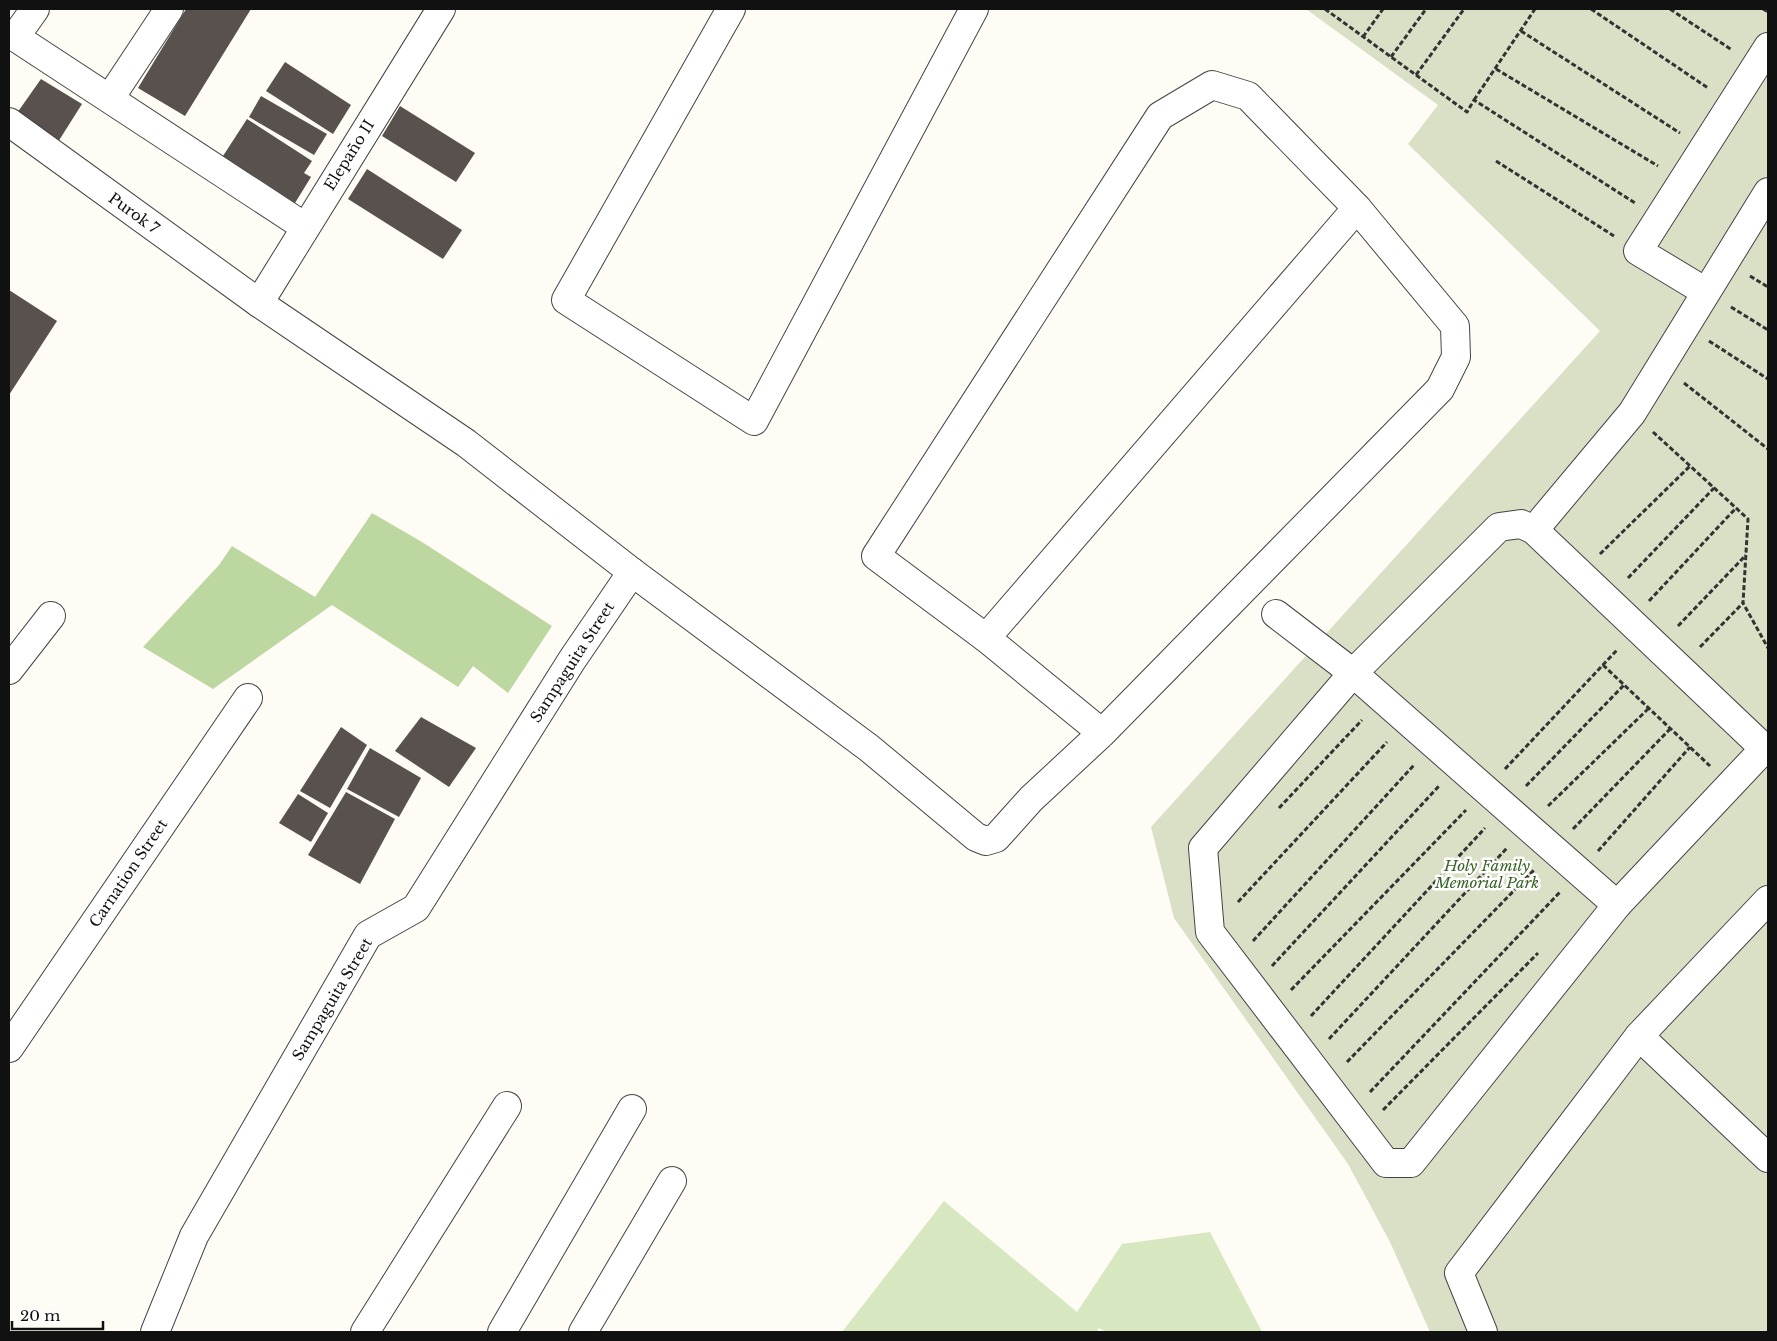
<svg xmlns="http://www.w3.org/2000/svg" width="1777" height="1341" font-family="'Libre Baskerville',serif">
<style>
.green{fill:#d7e7c0}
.forest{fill:#bdd7a1}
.cemetery{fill:#dae0c6}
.building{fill:#59514e}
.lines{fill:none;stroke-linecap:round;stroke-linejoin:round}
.minor-casing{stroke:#444;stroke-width:30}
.path{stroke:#333;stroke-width:3;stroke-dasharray:5 2.5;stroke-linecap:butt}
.minor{stroke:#fff;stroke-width:28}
.labels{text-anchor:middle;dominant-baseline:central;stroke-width:5;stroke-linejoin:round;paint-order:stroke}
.street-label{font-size:15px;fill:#111;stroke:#fff}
.park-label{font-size:15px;font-style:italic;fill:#376425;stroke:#fff}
</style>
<rect width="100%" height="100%" fill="#fefcf5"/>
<!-- green -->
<path class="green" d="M944,1201L1077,1312L1122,1244L1210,1232L1262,1332H1106L1099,1328L1096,1332H842Z"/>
<!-- forest -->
<path class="forest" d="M372,513L422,542L552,626L508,693L473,666L458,687L332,605L213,689L143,647L219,565L232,546L315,597Z"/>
<!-- cemetery -->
<path class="cemetery" d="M1306,9H1768V1332H1430L1390,1242L1348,1164L1174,918L1151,827L1600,331L1408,144L1438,105Z"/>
<!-- building -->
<g class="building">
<path d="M186,9H251L185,116L138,88Z"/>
<path d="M285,62L351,105L333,134L266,91Z"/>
<path d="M41,79L82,104L58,142L17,113Z"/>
<path d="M261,96L327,134L314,155L249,117Z"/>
<path d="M400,106L475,153L456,182L382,136Z"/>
<path d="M247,119L312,161L304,173L311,177L295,203L223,156Z"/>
<path d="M367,169L462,230L443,259L348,199Z"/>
<path d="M9,290L57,321L9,395Z"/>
<path d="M421,717L476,748L449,787L395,751Z"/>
<path d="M341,727L367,745L330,808L300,791Z"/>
<path d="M370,748L421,778L399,817L347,789Z"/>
<path d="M346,792L395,819L360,884L308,855Z"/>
<path d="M298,794L328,813L311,842L279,823Z"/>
</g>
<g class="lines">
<!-- minor casing -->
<g class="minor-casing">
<g id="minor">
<path d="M35,9L15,37L305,227"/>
<path d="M731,9L566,300L754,421L974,9"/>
<path d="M110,98L169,9"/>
<path d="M9,122L259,303L466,443L632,572L869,748L976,837L986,841L996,838L1031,799L1102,733L1440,389L1456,357L1455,326L1357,208L1248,96L1212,85L1160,116L876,556L986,638L1102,733"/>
<path d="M1706,292L1638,251L1768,47"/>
<path d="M259,303L441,9"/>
<path d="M1534,530L1632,413L1768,192"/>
<path d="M1276,614L1353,673L1617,905"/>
<path d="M986,638L1357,208"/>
<path d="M9,670L51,616"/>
<path d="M1764,749L1617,905L1411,1163H1386L1210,932L1203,848L1353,673L1499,527L1521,524L1534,530L1768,752"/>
<path d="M1639,1036L1768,1158"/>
<path d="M9,1048L248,698"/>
<path d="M155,1332L194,1236L368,935L416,908L572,660L632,572"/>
<path d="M365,1332L507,1106"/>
<path d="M502,1332L632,1109"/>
<path d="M583,1332L672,1181"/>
<path d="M1483,1332L1459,1273L1639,1036L1768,900"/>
</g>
</g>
<!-- path -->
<g class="path">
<path d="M1325,9L1467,112L1474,100L1635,203"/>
<path d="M1591,9L1708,88"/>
<path d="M1670,9L1732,50"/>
<path d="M1763,9L1768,12"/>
<path d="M1521,31L1680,133"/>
<path d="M1363,37L1383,9"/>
<path d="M1391,57L1426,9"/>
<path d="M1496,69L1658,166"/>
<path d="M1416,75L1464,9"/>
<path d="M1474,100L1535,9"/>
<path d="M1496,161L1614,236"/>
<path d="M1750,276L1768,287"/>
<path d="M1731,307L1768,330"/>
<path d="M1709,341L1768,379"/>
<path d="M1684,383L1768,449"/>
<path d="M1653,432L1748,519L1743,603L1768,648"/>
<path d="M1600,554L1690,466"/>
<path d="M1628,578L1714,488"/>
<path d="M1649,601L1736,508"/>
<path d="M1678,626L1746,555"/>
<path d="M1700,647L1743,603"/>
<path d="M1603,665L1710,766"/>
<path d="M1505,769L1617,650"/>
<path d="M1526,786L1624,685"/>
<path d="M1548,806L1649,708"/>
<path d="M1279,808L1362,720"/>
<path d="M1573,829L1670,729"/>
<path d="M1598,851L1690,747"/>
<path d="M1238,902L1387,742"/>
<path d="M1253,941L1414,765"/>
<path d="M1272,966L1439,786"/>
<path d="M1291,990L1466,810"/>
<path d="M1311,1016L1485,828"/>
<path d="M1329,1039L1507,848"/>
<path d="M1347,1062L1534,870"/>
<path d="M1370,1092L1560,892"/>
<path d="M1383,1110L1538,953"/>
</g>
<!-- minor -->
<use href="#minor" class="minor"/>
</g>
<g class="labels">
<!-- street labels -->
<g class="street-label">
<text transform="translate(349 155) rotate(-58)">Elepaño II</text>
<text transform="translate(134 213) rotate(36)">Purok 7</text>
<text transform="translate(572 662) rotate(-57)">Sampaguita Street</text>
<text transform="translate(128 873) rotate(-56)">Carnation Street</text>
<text transform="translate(332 999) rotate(-59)">Sampaguita Street</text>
</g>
<!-- park labels -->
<g class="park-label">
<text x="1487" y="865">Holy Family<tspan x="1487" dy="17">Memorial Park</tspan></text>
</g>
</g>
<!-- border -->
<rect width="1777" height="1341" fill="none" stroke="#111111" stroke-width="20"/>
<!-- scale -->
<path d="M12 1321v8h91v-8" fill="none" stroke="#111111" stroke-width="2.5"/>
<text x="20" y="1321" font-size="15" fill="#111111" stroke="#ffffff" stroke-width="4" paint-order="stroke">20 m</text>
</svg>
